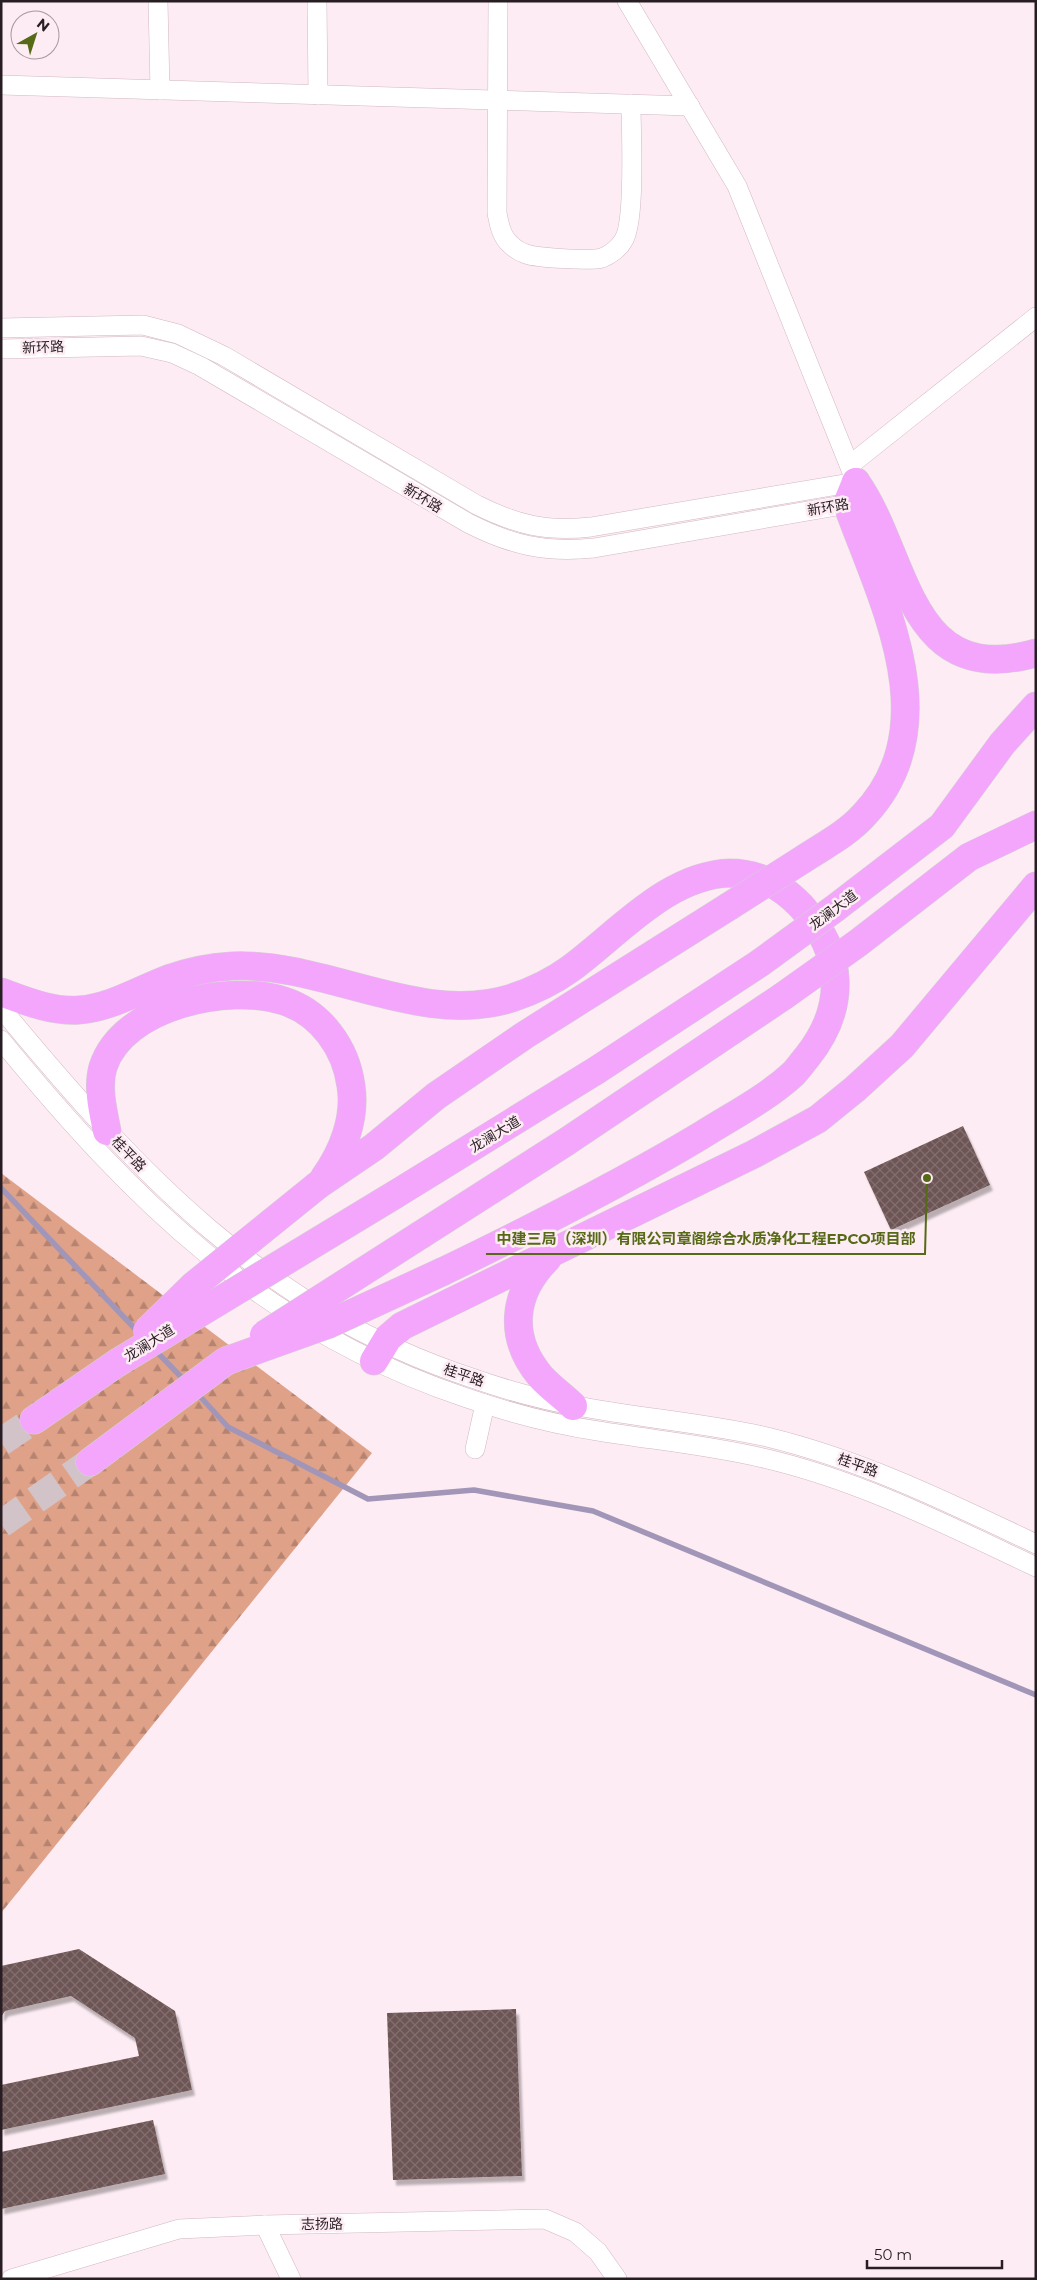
<svg xmlns="http://www.w3.org/2000/svg" width="1037" height="2280" font-family="Montserrat,'Noto Sans SC',sans-serif">
<style>
.forest{fill:url(#forest-firs)}
.lines{fill:none;stroke-linecap:round;stroke-linejoin:round}
.stream{stroke:#a296b8;stroke-width:5.5}
.building{fill:url(#building-cross-hatch);filter:url(#shadow)}
.highway-tunnel{stroke:#d2c3c9;stroke-width:28;stroke-dasharray:28 14;stroke-linecap:butt}
.minor-casing{stroke:#d2b7c3;stroke-width:20}
.highway-casing{stroke:#d4d2d3;stroke-width:29}
.minor{stroke:#fff;stroke-width:19}
.highway{stroke:#f3a6fc;stroke-width:28}
.highway-bridge-casing{stroke:#d4d2d3;stroke-width:29;stroke-linecap:butt}
.highway-bridge{stroke:#f3a6fc;stroke-width:28}
.labels{text-anchor:middle;dominant-baseline:central;stroke-width:5;stroke-linejoin:round;paint-order:stroke}
.street-label{font-size:14px;fill:#271d22;stroke:#fdecf3}
.leader{fill:none;stroke:#566917;stroke-width:2}
.callout-dot{fill:#566917;stroke:#fdecf3;stroke-width:2}
.callout-label{font-size:15px;text-anchor:middle;font-weight:bold;fill:#566917;stroke:#fdecf3;stroke-width:5;stroke-linejoin:round;paint-order:stroke}
</style>
<defs>
<pattern id="forest-firs" width="22" height="20" patternUnits="userSpaceOnUse" patternTransform="scale(1.25)"><rect width="22" height="20" fill="#dfa289"/><path d="M5 1l3.5 6h-7zM16 11l3.5 6h-7z" fill="#b58370"/></pattern>
<pattern id="building-cross-hatch" width="8" height="8" patternUnits="userSpaceOnUse" patternTransform="scale(1.25)"><rect width="8" height="8" fill="#6e5454"/><path d="M0 0l8 8M0 8l8-8" fill="none" stroke="#826e6e"/></pattern>
<filter id="shadow"><feDropShadow dx="3" dy="5.5" stdDeviation="1" flood-color="#0004"/></filter>
</defs>
<rect width="100%" height="100%" fill="#fdecf3"/>
<!-- forest -->
<path class="forest" d="M1,1173L372,1453L1,1913Z"/>
<g class="lines">
<!-- stream -->
<g class="stream">
<path d="M1,1188L139,1333"/>
<path d="M154,1349L186,1382"/>
<path d="M196,1392L228,1427L368,1499L474,1490L593,1511L1036,1695"/>
</g>
</g>
<!-- building -->
<g class="building">
<path d="M963,1126L990,1185L891,1230L864,1172Z"/>
<path d="M79,1949L175,2011L192,2090L1,2130V2085L139,2056L135,2038L71,1996L5,2011L1,2017V1966Z"/>
<path d="M516,2009L522,2176L393,2180L387,2013Z"/>
<path d="M153,2120L165,2174L1,2209V2152Z"/>
</g>
<g class="lines">
<!-- highway-tunnel -->
<g class="highway-tunnel">
<path d="M1,1442L34,1420"/>
<path d="M1,1524L90,1462"/>
</g>
<!-- minor casing -->
<g class="minor-casing">
<g id="minor">
<path d="M158,1L160,90"/>
<path d="M317,1L318,95"/>
<path d="M498,1L497,213C499,223 501,236 510,244C514,248 520,252 526,254C537,258 591,261 602,258C610,255 619,248 623,241C636,223 631,131 631,104"/>
<path d="M1,85L690,106"/>
<path d="M1,328L143,325L178,334L224,356L477,505C517,525 547,532 591,527L856,482L737,186L627,1"/>
<path d="M1,349L141,346L172,353L200,366L468,523C511,545 545,553 594,548L860,502"/>
<path d="M850,465L1036,317"/>
<path d="M1,1008C137,1172 263,1309 472,1378C506,1390 542,1400 577,1406C640,1418 705,1423 767,1437C862,1460 948,1502 1036,1544"/>
<path d="M1,1040C133,1201 262,1329 464,1397C507,1412 552,1424 598,1431C653,1440 709,1445 763,1458C859,1480 947,1525 1036,1567"/>
<path d="M475,1449L485,1404"/>
<path d="M265,2225L291,2279"/>
<path d="M11,2279L179,2229L265,2225L545,2219L575,2232L598,2252L617,2279"/>
</g>
</g>
<!-- highway casing -->
<g class="highway-casing">
<g id="highway">
<path d="M856,482C908,555 906,690 1036,653"/>
<path d="M802,860C823,846 847,834 864,815C949,725 882,601 847,504L856,482"/>
<path d="M834,909L942,826L1002,744L1036,706"/>
<path d="M858,943L969,857L1036,825"/>
<path d="M1,992C26,1001 52,1012 79,1010C110,1008 139,990 168,979C188,972 211,967 232,966C327,962 419,1027 512,998C533,991 552,982 570,969C618,934 667,875 730,873C759,873 782,886 801,906C844,953 847,1007 807,1057C802,1063 798,1069 793,1074C767,1098 732,1116 702,1135C619,1185 531,1229 444,1271"/>
<path d="M107,1131C103,1111 97,1087 103,1067C123,1005 230,983 284,1001C321,1013 346,1048 351,1086C356,1118 343,1152 324,1178"/>
<path d="M318,1185L374,1147L436,1096L525,1035L728,907"/>
<path d="M396,1194L597,1070L760,963"/>
<path d="M422,1234L566,1142L782,997"/>
<path d="M547,1259C512,1294 508,1338 541,1377C551,1388 563,1396 573,1406"/>
<path d="M374,1361L388,1338L402,1326L754,1154L818,1119L855,1089L902,1046L1036,886"/>
<path d="M34,1420L117,1363"/>
<path d="M90,1462L226,1361"/>
</g>
</g>
<!-- minor -->
<use href="#minor" class="minor"/>
<!-- highway -->
<use href="#highway" class="highway"/>
<!-- highway-bridge casing -->
<g class="highway-bridge-casing">
<g id="highway-bridge">
<path d="M728,907L802,860"/>
<path d="M760,963L834,909"/>
<path d="M782,997L858,943"/>
<path d="M147,1331L193,1286L318,1185"/>
<path d="M264,1335L422,1234"/>
<path d="M226,1361L329,1324L444,1271"/>
<path d="M117,1363L396,1194"/>
</g>
</g>
<!-- highway-bridge -->
<use href="#highway-bridge" class="highway-bridge"/>
</g>
<g class="labels">
<!-- street labels -->
<g class="street-label">
<text transform="translate(43 347) rotate(-2)">新环路</text>
<text transform="translate(423 498) rotate(31)">新环路</text>
<text transform="translate(828 507) rotate(-10)">新环路</text>
<text transform="translate(833 910) rotate(-37)">龙澜大道</text>
<text transform="translate(495 1134) rotate(-31)">龙澜大道</text>
<text transform="translate(129 1154) rotate(46)">桂平路</text>
<text transform="translate(149 1343) rotate(-32)">龙澜大道</text>
<text transform="translate(464 1375) rotate(19)">桂平路</text>
<text transform="translate(858 1465) rotate(20)">桂平路</text>
<text transform="translate(322 2224) rotate(-1)">志扬路</text>
</g>
</g>
<!-- callouts -->
<path class="leader" d="M927 1178L925 1254H486"/>
<circle class="callout-dot" cx="927" cy="1178" r="5"/>
<g class="callout-label">
<text x="706" y="1244">中建三局（深圳）有限公司章阁综合水质净化工程EPCO项目部</text>
</g>
<!-- border -->
<rect width="1037" height="2280" fill="none" stroke="#271d22" stroke-width="5"/>
<!-- north arrow -->
<g transform="translate(35 35) rotate(39)"><circle r="24" fill="#fdecf3" stroke="#a7999f"/>
<path d="M0-4L9 19L0 12L-9 19Z" fill="#566917"/>
<text y="-8" font-size="14" font-weight="bold" text-anchor="middle" fill="#271d22">N</text>
</g>
<!-- scale -->
<path d="M867 2260v8h135v-8" fill="none" stroke="#271d22" stroke-width="2.5"/>
<text x="874" y="2260" font-size="15" fill="#271d22" stroke="#fdecf3" stroke-width="4" paint-order="stroke">50 m</text>
</svg>
